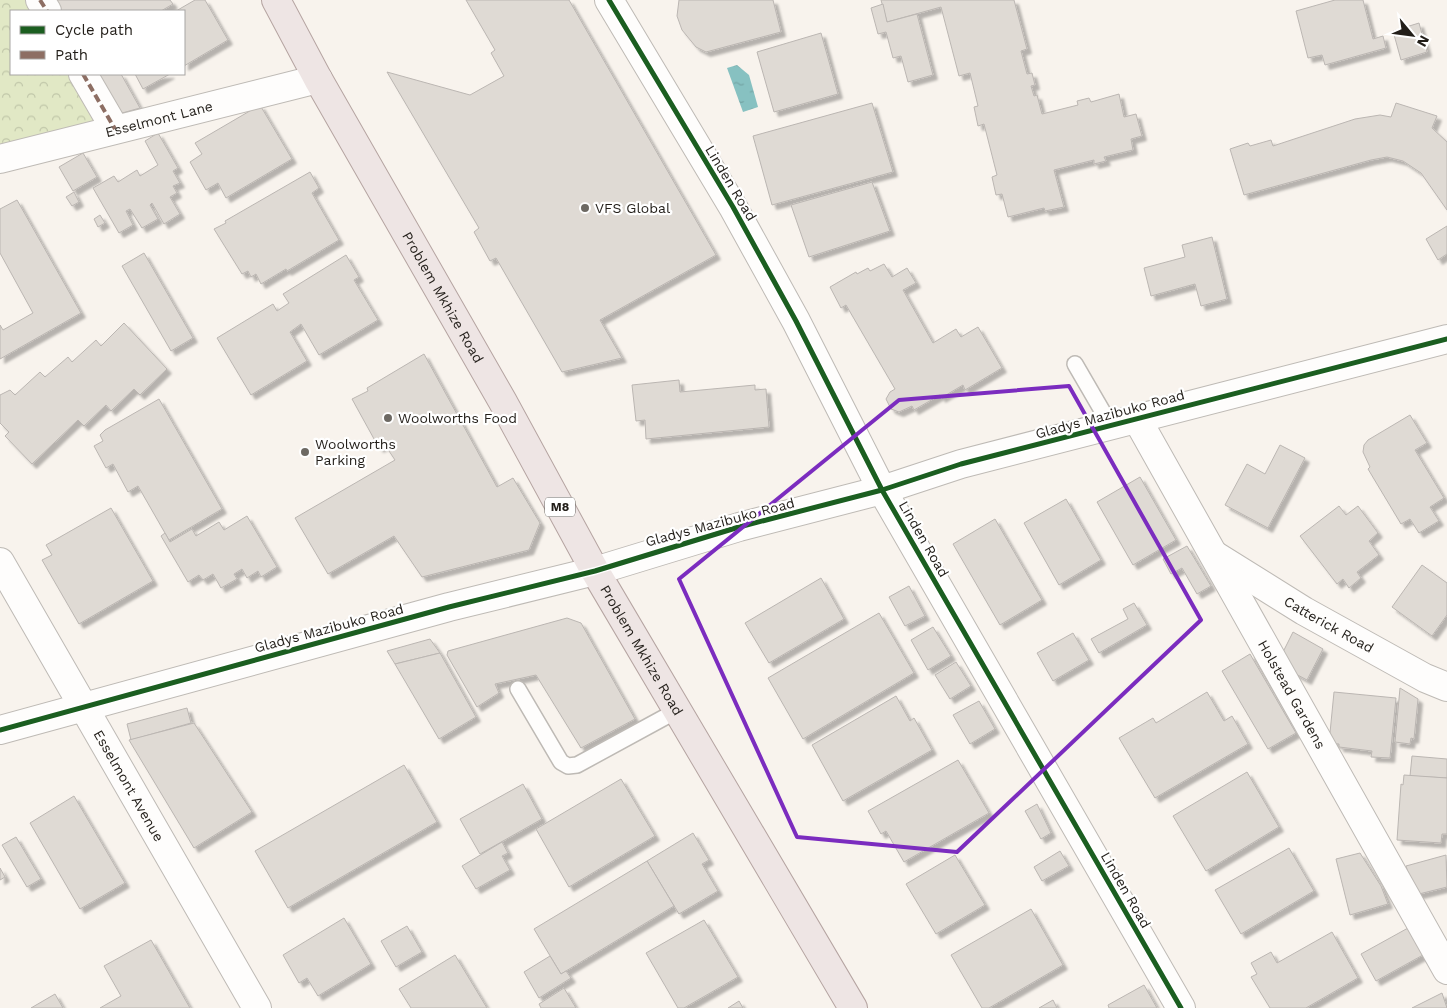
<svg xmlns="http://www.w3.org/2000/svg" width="1447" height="1008" font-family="'Work Sans',sans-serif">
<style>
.forest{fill:url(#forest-crowns)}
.water{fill:url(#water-ripples)}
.building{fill:#dfdad4;stroke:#bbb6b2;filter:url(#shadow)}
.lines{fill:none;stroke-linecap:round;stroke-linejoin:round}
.service-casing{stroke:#bebab5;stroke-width:18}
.minor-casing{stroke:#bebab5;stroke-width:30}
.tertiary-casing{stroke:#bebab5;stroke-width:30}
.primary-casing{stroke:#b5a4a1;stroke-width:30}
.service{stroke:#fefdfc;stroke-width:15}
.minor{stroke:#fefdfc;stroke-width:28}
.tertiary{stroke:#fefdfc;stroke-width:28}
.primary{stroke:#eee5e4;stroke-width:28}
.quiet{stroke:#8d6e63;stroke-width:4;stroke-dasharray:8 4;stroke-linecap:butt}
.cycleway-casing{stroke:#fff;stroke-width:8}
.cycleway{stroke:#1b5e20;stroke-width:5}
.marked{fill:none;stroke:#7b2cbf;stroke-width:4;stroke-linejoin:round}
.poi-dot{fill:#6d6963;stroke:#fff;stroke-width:2}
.labels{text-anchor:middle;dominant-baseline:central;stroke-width:4.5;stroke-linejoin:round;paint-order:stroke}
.shield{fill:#fff;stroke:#64625e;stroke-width:1}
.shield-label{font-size:12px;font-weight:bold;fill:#221e19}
.street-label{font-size:14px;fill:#221e19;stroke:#fff}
.poi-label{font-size:14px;fill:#221e19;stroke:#fff;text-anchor:start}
</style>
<defs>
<pattern id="forest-crowns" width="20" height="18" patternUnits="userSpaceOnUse" patternTransform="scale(1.25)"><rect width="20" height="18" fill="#e1e8c5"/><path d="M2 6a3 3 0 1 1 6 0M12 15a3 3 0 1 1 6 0" fill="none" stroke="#c1c7a9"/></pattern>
<pattern id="water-ripples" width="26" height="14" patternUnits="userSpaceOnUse" patternTransform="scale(1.25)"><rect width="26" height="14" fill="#87c1c1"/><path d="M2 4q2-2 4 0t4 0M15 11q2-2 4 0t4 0" fill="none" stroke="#74a5a5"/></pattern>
<filter id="shadow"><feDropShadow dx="4.5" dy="4.5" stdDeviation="1" flood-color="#0004"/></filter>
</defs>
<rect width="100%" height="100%" fill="#f8f3ed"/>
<!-- forest -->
<path class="forest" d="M0,0H38L45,11H11V74H80L109,129L0,161Z"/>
<!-- water -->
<path class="water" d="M737,65L749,75L758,107L743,112L727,68Z"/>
<!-- building -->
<g class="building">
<path d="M47,0H170L173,4L161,11H54Z"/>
<path d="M195,0H205L228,40L184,66V11H176Z"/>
<path d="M466,0H569L716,255L600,320L622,358L562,372L496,258L490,261L474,232L479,228L387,72L470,95L504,76L491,53L495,50Z"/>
<path d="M679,0H773L781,32L706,52L696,47L682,30L677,16Z"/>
<path d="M881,0H1014L1027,49L1021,51L1027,74L1032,73L1035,85L1031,86L1034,96L1037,95L1042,114L1078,105L1077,101L1089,98L1091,102L1119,94L1124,117L1136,114L1142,136L1131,139L1133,150L1104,157L1106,161L1094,164V160L1054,170L1064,207L1045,211L1044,208L1008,217L1002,194L996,195L992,177L997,175L984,124L978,126L974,107L978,106L970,73L959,76L941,7L887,22Z"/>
<path d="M1335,0H1363L1373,39L1383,36L1386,48L1325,65L1322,55L1308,58L1296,11Z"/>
<path d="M883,4L887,22L917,14L933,75L908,82L901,56L893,58L886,32L878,34L871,8Z"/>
<path d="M1419,23L1427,52L1401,60L1393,31Z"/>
<path d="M821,33L838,94L774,112L757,52Z"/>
<path d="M91,74H121L140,108L115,115Z"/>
<path d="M135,74H170L143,89Z"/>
<path d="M872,103L893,172L772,205L753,136Z"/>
<path d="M1396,103L1437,116L1432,128L1447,142V210L1421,173L1403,161L1387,157L1371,160L1244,195L1230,149L1248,143L1250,146L1271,140L1273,146L1355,119L1380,115L1391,117Z"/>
<path d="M260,105L292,159L226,198L218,183L206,190L190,162L202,154L195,143Z"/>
<path d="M158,133L178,168L173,171L180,183L173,186L177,193L170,197L180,214L164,224L152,203L150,205L158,219L142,228L130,209L126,211L133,225L119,233L93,188L114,176L118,182L137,170L140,176L158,165L145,141Z"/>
<path d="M83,153L97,177L73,191L59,167Z"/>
<path d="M310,172L319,188L312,193L339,240L287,271L286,269L261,284L256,274L251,277L248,271L242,274L214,229L226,223L225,221Z"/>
<path d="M872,182L890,231L809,257L791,205Z"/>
<path d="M74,192L79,202L72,206L66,197Z"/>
<path d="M17,200L81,313L0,359V325L3,330L33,313L0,253V209Z"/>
<path d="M100,215L105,223L98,227L94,219Z"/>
<path d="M1447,226V254L1438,260L1426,239Z"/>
<path d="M1212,237L1227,299L1201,306L1195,284L1151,296L1144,268L1185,257L1182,245Z"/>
<path d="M144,253L193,338L171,351L122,266Z"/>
<path d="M346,255L359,277L354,280L378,320L319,355L301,324L290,332L307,361L251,395L217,338L273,304L277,311L289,303L283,294Z"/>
<path d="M884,264L892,277L907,268L916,283L903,290L933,343L956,329L961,337L978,327L1002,368L965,390L963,385L941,398L940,395L914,410L912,406L899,412L891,409L886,399L890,392L895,389L846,305L841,308L830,287L856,272L857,274L868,268L870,271Z"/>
<path d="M124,323L167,369L140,395L134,389L111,411L106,405L84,426L78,420L32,464L5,436L9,432L0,423V395L10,390L15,395L40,372L45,377L68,357L72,362L96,340L101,346Z"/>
<path d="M424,354L497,487L513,478L540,523L529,550L422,577L394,536L328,574L295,518L395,460L385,445L379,448L352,399L368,391L367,388Z"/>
<path d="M679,380L680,392L755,385V390L766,389L769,427L646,439L645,420L636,421L632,385Z"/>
<path d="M159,399L222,509L169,540L138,486L128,492L113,464L106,468L94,446L103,441L100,435L105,430Z"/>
<path d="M1410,415L1427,443L1415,450L1444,498L1430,507L1439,521L1419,533L1410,519L1401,524L1368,469L1370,467L1363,452L1364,445L1368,440Z"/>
<path d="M1280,445L1305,458L1268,528L1225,505L1247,464L1265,474Z"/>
<path d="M1140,477L1176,540L1133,565L1097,502Z"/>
<path d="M1066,499L1101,560L1059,585L1024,523Z"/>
<path d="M1339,506L1346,515L1358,506L1378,533L1369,541L1379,555L1357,572L1361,578L1349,588L1343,579L1337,584L1300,536Z"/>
<path d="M111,508L153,581L79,624L42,560L52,555L46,545Z"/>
<path d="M247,516L277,567L261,577L258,571L247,578L242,569L234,574L237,579L221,588L213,574L203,580L199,575L188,582L161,536L165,533L170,542L192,529L196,536L219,522L224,530Z"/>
<path d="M995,519L1042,600L1000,625L953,544Z"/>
<path d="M1187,546L1211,586L1197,594L1182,568L1171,574L1163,559Z"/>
<path d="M1422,565L1447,583V615L1432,636L1392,607Z"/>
<path d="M821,578L844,619L769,663L745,623Z"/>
<path d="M909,586L925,616L905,626L889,597Z"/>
<path d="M1134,603L1147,625L1099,653L1091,639L1128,619L1123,609Z"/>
<path d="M879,613L914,673L803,739L768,678Z"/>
<path d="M567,618L581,623L635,719L581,748L536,675L495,684L499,693L477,707L447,655L448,651Z"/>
<path d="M933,627L951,656L928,670L911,640Z"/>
<path d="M1293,632L1323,649L1307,680L1277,664Z"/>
<path d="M1073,633L1089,660L1053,681L1037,653Z"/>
<path d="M430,639L440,653L395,664L387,651Z"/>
<path d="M440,653L476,717L439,739L395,664Z"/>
<path d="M1250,654L1296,733L1268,749L1222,671Z"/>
<path d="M956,662L971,686L950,699L935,675Z"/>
<path d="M1400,688L1418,699L1414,739L1411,738L1410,744L1395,742Z"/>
<path d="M1207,692L1224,721L1232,716L1248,744L1155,798L1119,738L1153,718L1156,723Z"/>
<path d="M1334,692L1396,698L1390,758L1371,757L1372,751L1339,747V744L1329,743Z"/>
<path d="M896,696L910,721L914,718L932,750L843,801L812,745Z"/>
<path d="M979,701L995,729L970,744L953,715Z"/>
<path d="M187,708L191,723L131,740L127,724Z"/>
<path d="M194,723L252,812L194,848L129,740Z"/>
<path d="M1412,756L1447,759V778L1410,776Z"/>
<path d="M958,760L989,813L904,862L886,831L881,834L868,811Z"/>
<path d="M404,765L437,822L288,908L255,851Z"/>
<path d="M1247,772L1279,827L1206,871L1173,816Z"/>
<path d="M1404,775L1447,778V834H1442L1441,843L1397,840L1401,784L1403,785Z"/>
<path d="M621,779L655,836L569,887L536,829Z"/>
<path d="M523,784L542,819L480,854L460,819Z"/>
<path d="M74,796L125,883L80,909L30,823Z"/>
<path d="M1037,804L1051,833L1041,839L1025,811Z"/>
<path d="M693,833L709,860L702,864L718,891L679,914L647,861Z"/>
<path d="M16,837L41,879L27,887L2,845Z"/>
<path d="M502,842L508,853L502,856L510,870L476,889L462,866Z"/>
<path d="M1289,848L1314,891L1241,934L1215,890Z"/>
<path d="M1060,851L1069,866L1042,881L1034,867Z"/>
<path d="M1360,853L1381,886L1388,904L1350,915L1336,859Z"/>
<path d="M955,855L985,905L936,934L906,884Z"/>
<path d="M1446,855L1447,887L1415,895L1406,866Z"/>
<path d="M647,861L674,906L561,974L534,929Z"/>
<path d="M0,868L5,877L0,880Z"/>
<path d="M1031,909L1063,965L989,1008H982L951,955Z"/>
<path d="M344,918L371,964L318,996L307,978L299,983L283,955Z"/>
<path d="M704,920L738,977L684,1008H678L646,953Z"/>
<path d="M407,926L422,952L396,967L381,941Z"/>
<path d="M1408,928L1423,955L1376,981L1361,954Z"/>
<path d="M1332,932L1358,978L1306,1008H1270L1251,977L1257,974L1251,963L1271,952L1277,963Z"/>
<path d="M151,940L190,1008H100L121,996L104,966Z"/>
<path d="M455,955L487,1008H411L399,989Z"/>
<path d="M550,956L561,974L566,971L571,978L539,998L524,972Z"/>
<path d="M1144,985L1157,1008H1109L1108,1005Z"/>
<path d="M564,988L576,1008H541L539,1004Z"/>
<path d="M1442,993L1447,1008H1412Z"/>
<path d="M55,994L63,1008H31Z"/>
<path d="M1053,1000L1057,1008H1039Z"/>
<path d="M739,1001L743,1008H728Z"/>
</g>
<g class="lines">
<!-- service casing -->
<g class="service-casing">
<g id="service">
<path d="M1075,364L1111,426"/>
<path d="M518,689L561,762L568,766L577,765L678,710"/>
</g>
</g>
<!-- minor casing -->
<g class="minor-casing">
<g id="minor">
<path d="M40,0L47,11"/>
<path d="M609,0L733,207L796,321L882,490L1181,1008"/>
<path d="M83,74L115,129"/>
<path id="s1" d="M0,159L318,79"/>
<path id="s2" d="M1137,419L1447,970"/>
<path id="s3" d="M1216,556L1304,611L1425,678L1447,687"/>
<path id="s4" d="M0,562L257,1008"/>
</g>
</g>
<!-- tertiary casing -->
<g class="tertiary-casing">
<path id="tertiary" d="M0,730L449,607L595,571L739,527L882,490L961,464L1447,339"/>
</g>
<!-- primary casing -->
<g class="primary-casing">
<g id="primary">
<path id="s5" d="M276,0L318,79L503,402L595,571L853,1008"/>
</g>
</g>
<!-- service -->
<use href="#service" class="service"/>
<!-- minor -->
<use href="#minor" class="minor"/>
<!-- tertiary -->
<use href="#tertiary" class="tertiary"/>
<!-- primary -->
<use href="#primary" class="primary"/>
<!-- quiet -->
<g class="quiet">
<path d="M40,0L47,11"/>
<path d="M83,74L115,129"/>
</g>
<!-- cycleway casing -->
<g class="cycleway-casing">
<g id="cycleway">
<path d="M609,0L733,207L796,321L882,490L1181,1008"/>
<path d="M0,730L449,607L595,571L739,527L882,490L961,464L1447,339"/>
</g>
</g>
<!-- cycleway -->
<use href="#cycleway" class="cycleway"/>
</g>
<!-- marked area -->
<path class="marked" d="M1069,386L1201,620L957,852L797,837L679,579L899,400Z"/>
<!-- markers -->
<g class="poi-dot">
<circle cx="585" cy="208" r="5"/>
<circle cx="388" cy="418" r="5"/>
<circle cx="305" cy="452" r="5"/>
</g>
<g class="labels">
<!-- shield labels -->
<rect class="shield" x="545" y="497.5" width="30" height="19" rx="4"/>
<g class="shield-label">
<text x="560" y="507">M8</text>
</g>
<!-- street labels -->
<g class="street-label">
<text stroke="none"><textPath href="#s1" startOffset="164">Esselmont Lane</textPath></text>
<text transform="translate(731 183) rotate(59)">Linden Road</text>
<text stroke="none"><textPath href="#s5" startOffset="341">Problem Mkhize Road</textPath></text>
<text transform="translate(1110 414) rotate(-15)">Gladys Mazibuko Road</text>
<text transform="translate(720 522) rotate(-15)">Gladys Mazibuko Road</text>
<text transform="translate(924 539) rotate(60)">Linden Road</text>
<text stroke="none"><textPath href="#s3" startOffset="132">Catterick Road</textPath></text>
<text transform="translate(329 628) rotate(-15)">Gladys Mazibuko Road</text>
<text stroke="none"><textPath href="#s5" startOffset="746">Problem Mkhize Road</textPath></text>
<text stroke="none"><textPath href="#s2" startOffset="316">Holstead Gardens</textPath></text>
<text stroke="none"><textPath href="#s4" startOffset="258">Esselmont Avenue</textPath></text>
<text transform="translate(1126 890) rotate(60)">Linden Road</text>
</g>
<!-- poi labels -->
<g class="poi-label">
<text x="595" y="208">VFS Global</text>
<text x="398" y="418">Woolworths Food</text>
<text x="315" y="444">Woolworths<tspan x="315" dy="16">Parking</tspan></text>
</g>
</g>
<!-- legend -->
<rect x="10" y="10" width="175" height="65" fill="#ffffff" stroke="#a7a5a3"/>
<rect x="20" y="26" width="25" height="8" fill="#1b5e20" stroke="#a7a5a3"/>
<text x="55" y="35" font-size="15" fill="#221e19">Cycle path</text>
<rect x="20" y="51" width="25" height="8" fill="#8d6e63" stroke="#a7a5a3"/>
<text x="55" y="60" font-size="15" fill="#221e19">Path</text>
<!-- north arrow -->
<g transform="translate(1412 35) rotate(119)" stroke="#ffffff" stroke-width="4" paint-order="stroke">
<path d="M0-4L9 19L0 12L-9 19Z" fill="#221e19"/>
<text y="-8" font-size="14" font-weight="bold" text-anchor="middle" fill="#221e19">N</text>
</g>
</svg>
